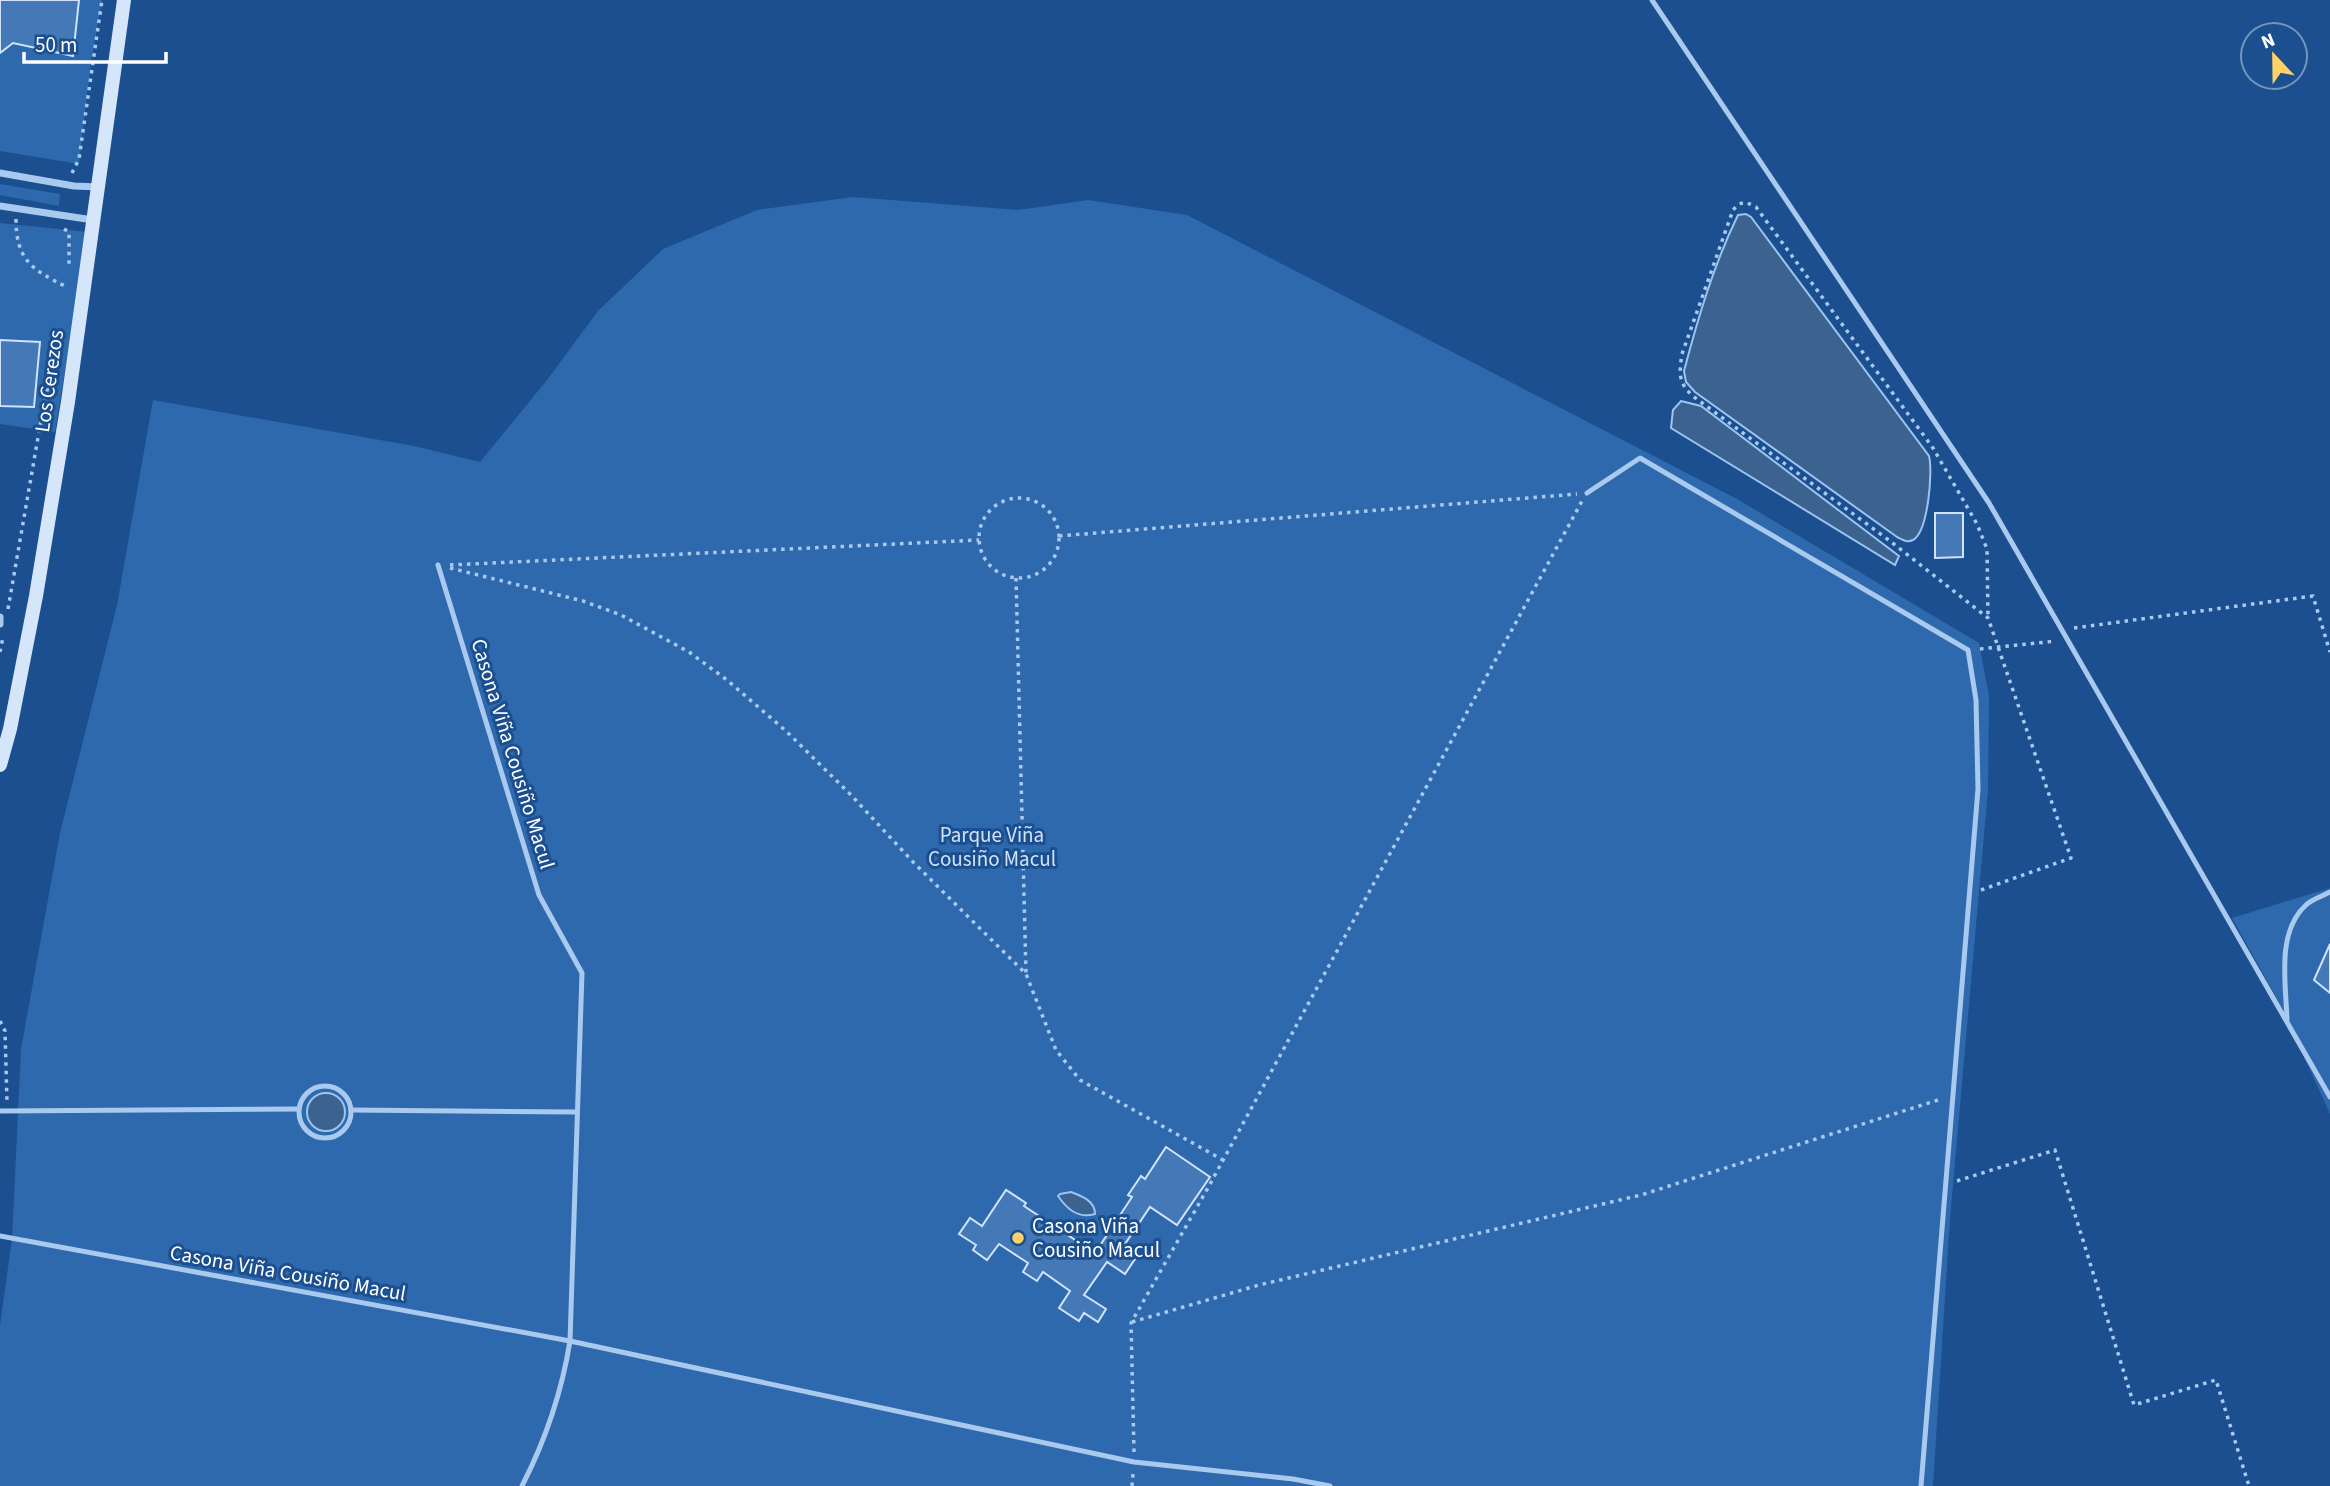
<svg xmlns="http://www.w3.org/2000/svg" width="2330" height="1486" font-family="'Source Sans 3',sans-serif">
<style>
.green{fill:#2e69ad}
.water{fill:#3c6290;stroke:#9cc4f0;stroke-width:2}
.building{fill:#4478b7;stroke:#cfe3fa;stroke-width:2}
.lines{fill:none;stroke-linecap:round;stroke-linejoin:round}
.path{stroke:#a9c9ee;stroke-width:3.5;stroke-dasharray:3.5 5;stroke-linecap:butt}
.lane{stroke:#a9c9ee;stroke-width:5}
.street{stroke:#a9c9ee;stroke-width:7}
.secondary{stroke:#d6e6fa;stroke-width:14}
.poi-dot{fill:#ffd166;stroke:#1b4f8f;stroke-width:2.5}
.labels{text-anchor:middle;dominant-baseline:central;stroke-width:6;stroke-linejoin:round;paint-order:stroke}
.street-label{font-size:21px;fill:#fff;stroke:#1b4f8f}
.park-label{font-size:21px;fill:#cfe3fa;stroke:#1b4f8f}
.poi-label{font-size:21px;fill:#fff;stroke:#1b4f8f;text-anchor:start}
</style>
<rect width="100%" height="100%" fill="#1b4f8f"/>
<!-- green -->
<g class="green">
<path d="M79,0H102L91,61L79,164L0,151V53L13,43L71,55Z"/>
<path d="M0,184L60,194L59,206L0,195Z"/>
<path d="M853,197L1018,210L1088,200L1187,215L1737,499L1979,643L1989,696L1988,790L1950,1219L1933,1486H0V1325L12,1239L21,1049L60,833L117,605L153,400L414,446L480,462L547,380L598,311L663,249L757,210Z"/>
<path d="M0,223L88,232L55,432L0,424V406L34,407L40,343L0,340Z"/>
<path d="M2330,888V1114L2282,1008L2232,918Z"/>
</g>
<!-- water -->
<g class="water">
<path d="M1746,214L1751,217L1929,456C1933,472 1928,532 1913,540C1907,543 1903,540 1897,537L1695,392L1686,382L1684,371C1698,318 1714,264 1738,215Z"/>
<path d="M1681,401L1701,406L1899,556L1895,565L1671,428L1673,410Z"/>
<circle cx="326" cy="1112" r="19"/>
<path d="M1071,1192C1082,1196 1095,1201 1095,1214C1078,1219 1067,1209 1058,1196L1060,1194Z"/>
</g>
<!-- building -->
<g class="building">
<path d="M0,0H79L73,56L13,43L0,53Z"/>
<path d="M0,340L40,342L34,407L0,406Z"/>
<path d="M1935,513H1963V557L1935,558Z"/>
<path d="M2330,944V993L2314,980Z"/>
<path d="M1166,1147L1210,1177L1177,1225L1150,1207L1121,1250L1135,1259L1125,1274L1107,1262L1084,1295L1106,1309L1098,1322L1084,1313L1079,1321L1059,1308L1070,1291L1043,1272L1037,1281L1023,1272L1028,1263L999,1244L987,1260L973,1250L976,1245L959,1234L970,1218L982,1226L1006,1190L1026,1203L1024,1206L1095,1253L1132,1197L1128,1195L1141,1176L1145,1179Z"/>
</g>
<g class="lines">
<!-- path -->
<g class="path">
<path d="M72,173L79,159L102,0"/>
<path d="M16,219C16,260 32,270 67,287"/>
<path d="M64,229L69,232V268"/>
<circle cx="1019" cy="538" r="40"/>
<path d="M1059,536L1577,494"/>
<path d="M450,565L979,540"/>
<path d="M450,568L583,601L621,615L689,652L727,680L786,731L851,795L914,863L1026,974L1056,1050L1080,1080L1223,1160"/>
<path d="M1016,578L1026,974"/>
<path d="M8,609L43,409L60,331"/>
<path d="M2074,628L2313,596L2330,652"/>
<path d="M1980,649L2056,641"/>
<path d="M0,652L3,637"/>
<path d="M1981,890L2071,858L1988,618L1890,541L1694,397C1678,383 1679,374 1682,354L1733,210C1741,201 1745,201 1756,207L1933,448L1977,524L1987,549L1988,618"/>
<path d="M0,1021L5,1031L7,1102"/>
<path d="M1957,1181L2055,1150L2134,1405L2216,1380L2249,1486"/>
<path d="M1132,1322L1259,1285L1641,1195L1941,1099"/>
<path d="M1134,1452L1131,1323L1209,1186L1582,501"/>
<path d="M1132,1486L1133,1474"/>
</g>
<!-- lane -->
<g class="lane">
<path d="M1652,0L1989,503L2330,1097"/>
<path d="M1587,493L1640,458L1968,650L1976,700L1978,789L1921,1486"/>
<path d="M438,565L539,895L582,973L570,1341C562,1391 545,1441 522,1486"/>
<path d="M2287,1020C2286,984 2276,932 2306,905C2312,899 2323,896 2330,892"/>
<circle cx="325" cy="1112" r="26"/>
<path d="M351,1110L576,1112"/>
<path d="M0,1111L299,1109"/>
<path d="M0,1236L570,1341L1134,1462L1293,1479L1330,1486"/>
</g>
<!-- street -->
<g class="street">
<path d="M0,173L74,186L98,187"/>
<path d="M0,206L93,220"/>
<path d="M0,617V624"/>
</g>
<!-- secondary -->
<path class="secondary" d="M0,765L10,729L36,596L68,402L124,0"/>
</g>
<!-- markers -->
<circle class="poi-dot" cx="1018" cy="1238" r="7"/>
<g class="labels">
<!-- street labels -->
<g class="street-label">
<text transform="translate(49 381) rotate(-82)">Los Cerezos</text>
<text transform="translate(513 754) rotate(73)">Casona Viña Cousiño Macul</text>
<text transform="translate(288 1273) rotate(10)">Casona Viña Cousiño Macul</text>
</g>
<!-- park labels -->
<g class="park-label">
<text x="992" y="835">Parque Viña<tspan x="992" dy="24">Cousiño Macul</tspan></text>
</g>
<!-- poi labels -->
<g class="poi-label">
<text x="1032" y="1226">Casona Viña<tspan x="1032" dy="24">Cousiño Macul</tspan></text>
</g>
</g>
<!-- north arrow -->
<g transform="translate(2274 56) rotate(338)"><circle r="33" fill="#1b4f8f" stroke="#7695bc" stroke-width="2"/>
<path d="M0-5L12 26L0 18L-12 26Z" fill="#ffd166"/>
<text y="-10" font-size="19" font-weight="bold" text-anchor="middle" fill="#ffffff">N</text>
</g>
<!-- scale -->
<path d="M24 52v10h142v-10" fill="none" stroke="#ffffff" stroke-width="3.5"/>
<text x="35" y="52" font-size="21" fill="#ffffff" stroke="#1b4f8f" stroke-width="5" paint-order="stroke">50 m</text>
</svg>
